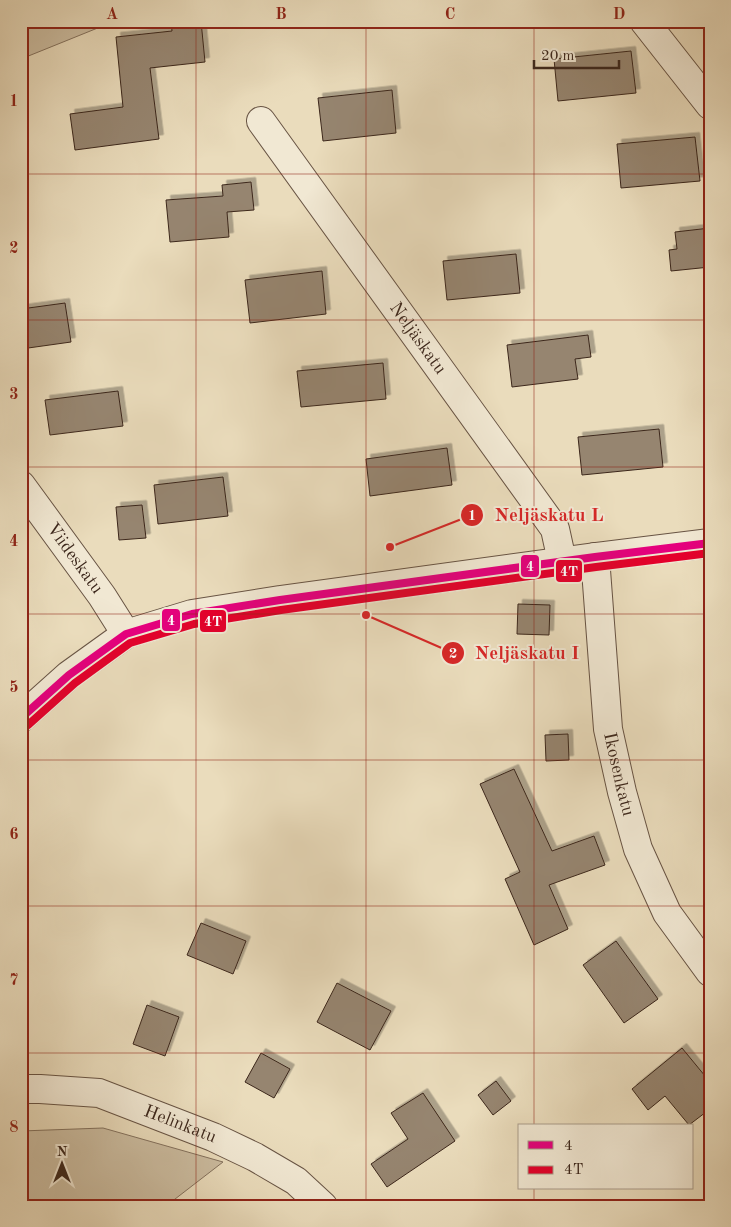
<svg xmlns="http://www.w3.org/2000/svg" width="731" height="1227" font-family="'Old Standard TT',serif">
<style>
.green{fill:#ccbda1;stroke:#84725e}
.building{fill:#96856f;stroke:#3c271c;filter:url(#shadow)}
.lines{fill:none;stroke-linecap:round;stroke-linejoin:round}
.minor-casing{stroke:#685444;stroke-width:30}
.minor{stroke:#f1e8d3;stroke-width:28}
.bus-1-casing{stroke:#f1e8d3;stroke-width:11}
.bus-2-casing{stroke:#f1e8d3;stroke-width:11}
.bus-1{stroke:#e5007d;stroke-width:8}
.bus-2{stroke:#e4002b;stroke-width:8}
.grid{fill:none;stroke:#8f2418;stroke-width:1;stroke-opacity:0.55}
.labels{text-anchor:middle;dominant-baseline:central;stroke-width:4;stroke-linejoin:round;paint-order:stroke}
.street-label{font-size:18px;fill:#3c271c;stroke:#f1e8d3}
.leader{fill:none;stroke:#d62828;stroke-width:2}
.callout-dot{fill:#d62828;stroke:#f1e8d3;stroke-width:2}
.mark-label{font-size:15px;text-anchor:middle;font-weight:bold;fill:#fff}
.callout-label{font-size:19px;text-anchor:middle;font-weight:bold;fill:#d62828;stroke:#f1e8d3;stroke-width:4;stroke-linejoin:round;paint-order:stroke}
.line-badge{stroke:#f1e8d3;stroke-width:2}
.badge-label{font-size:14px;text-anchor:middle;font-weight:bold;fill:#fff}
.neatline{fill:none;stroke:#8f2418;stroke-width:2}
.grid-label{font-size:16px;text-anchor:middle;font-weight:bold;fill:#8f2418}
</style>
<defs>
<filter id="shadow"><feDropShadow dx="4.5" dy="-4.5" stdDeviation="0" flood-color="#0004"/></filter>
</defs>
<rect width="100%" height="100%" fill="#eadcbc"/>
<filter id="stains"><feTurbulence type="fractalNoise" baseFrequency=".004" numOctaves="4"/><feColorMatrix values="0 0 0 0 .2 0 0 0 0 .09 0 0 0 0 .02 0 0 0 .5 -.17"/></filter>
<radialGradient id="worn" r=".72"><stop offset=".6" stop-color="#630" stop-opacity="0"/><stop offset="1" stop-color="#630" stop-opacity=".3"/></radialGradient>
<!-- green -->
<g class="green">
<path d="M21,21H115L21,59Z"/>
<path d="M103,1128L223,1162L166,1206H21V1131Z"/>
</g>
<!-- building -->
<g class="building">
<path d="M171,21H201L205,62L150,68L159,139L75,150L70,114L123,107L116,37L172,31Z"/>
<path d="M631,51L636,93L558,101L554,59Z"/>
<path d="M392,90L396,133L323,141L318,98Z"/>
<path d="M695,137L700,181L621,188L617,144Z"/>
<path d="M251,182L254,210L227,212L229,237L170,242L166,200L223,196L222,185Z"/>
<path d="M710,228V267L671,271L669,250L677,249L675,232Z"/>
<path d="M516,254L520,293L447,300L443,261Z"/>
<path d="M322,271L326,314L250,323L245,280Z"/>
<path d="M65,303L71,342L21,349V309Z"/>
<path d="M588,335L591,357L575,359L578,379L512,387L507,345Z"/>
<path d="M383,363L386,399L301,407L297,371Z"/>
<path d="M118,391L123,426L50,435L45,400Z"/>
<path d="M659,429L663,467L582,475L578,437Z"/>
<path d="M447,448L452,485L370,496L366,459Z"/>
<path d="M223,477L228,516L158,524L154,485Z"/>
<path d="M142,505L146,538L119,540L116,507Z"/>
<path d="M518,604L550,605L549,635L517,634Z"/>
<path d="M568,734L569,760L546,761L545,735Z"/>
<path d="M514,769L552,851L594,836L605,865L549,885L568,929L534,945L505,879L520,872L480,784Z"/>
<path d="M201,923L246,941L233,974L187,955Z"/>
<path d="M616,941L658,999L624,1023L583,965Z"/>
<path d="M337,983L391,1011L370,1050L317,1022Z"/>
<path d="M147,1005L179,1017L165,1056L133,1044Z"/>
<path d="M682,1048L710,1082V1109L689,1125L665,1096L648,1110L632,1089Z"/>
<path d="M261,1053L290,1069L274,1098L245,1082Z"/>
<path d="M496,1081L511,1101L493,1115L478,1095Z"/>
<path d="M423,1093L455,1141L387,1187L371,1164L408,1139L391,1113Z"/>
</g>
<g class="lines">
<!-- minor casing -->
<g class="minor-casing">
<g id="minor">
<path d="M644,21L710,105"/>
<path id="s1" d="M261,121L555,529L562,561"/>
<path id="s2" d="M21,485L102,596L126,634"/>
<path id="s3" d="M595,557L608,729L622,792L638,849L667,913L710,972"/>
<path d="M21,718L69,675L126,634L192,614L280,600L595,557L710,543"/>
<path id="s4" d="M21,1089H40L99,1093L213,1137L255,1157L296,1181L323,1206"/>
</g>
</g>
<!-- minor -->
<use href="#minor" class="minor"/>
<!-- bus-1 casing -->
<g class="bus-1-casing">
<path id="bus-1" d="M21,718L69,675L126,634L192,614L280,600L595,557L710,543"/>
</g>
<!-- bus-2 casing -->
<g class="bus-2-casing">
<path id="bus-2" d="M28,725L75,683L130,643L194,624L281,610L596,567L710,553"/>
</g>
<!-- bus-1 -->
<use href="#bus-1" class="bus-1"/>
<!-- bus-2 -->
<use href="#bus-2" class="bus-2"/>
</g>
<!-- grid -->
<path class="grid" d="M196,21V1206M366,21V1206M534,21V1126M21,174H710M21,320H710M21,467H710M21,614H710M21,760H710M21,906H710M21,1053H710M534,1188V1206"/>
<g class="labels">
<!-- street labels -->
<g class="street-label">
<text stroke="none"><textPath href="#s1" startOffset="268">Neljäskatu</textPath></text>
<text stroke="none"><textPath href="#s2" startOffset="91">Viideskatu</textPath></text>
<text stroke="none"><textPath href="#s3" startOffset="219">Ikosenkatu</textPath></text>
<text stroke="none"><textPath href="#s4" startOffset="165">Helinkatu</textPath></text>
</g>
</g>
<!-- callouts -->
<path class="leader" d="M390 547L472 515M366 615L453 653"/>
<g class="callout-dot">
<circle cx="390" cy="547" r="5"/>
<circle cx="366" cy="615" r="5"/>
<circle cx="472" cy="515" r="12"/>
<circle cx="453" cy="653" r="12"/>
</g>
<g class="mark-label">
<text x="472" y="520">1</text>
<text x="453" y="658">2</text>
</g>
<g class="callout-label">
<text x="549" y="521">Neljäskatu L</text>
<text x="527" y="659">Neljäskatu I</text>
</g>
<g class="line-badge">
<rect x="520" y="554" width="20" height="24" rx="5" fill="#e5007d"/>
<rect x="555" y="559" width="28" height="24" rx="5" fill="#e4002b"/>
<rect x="161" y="608" width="20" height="24" rx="5" fill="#e5007d"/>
<rect x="199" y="609" width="28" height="24" rx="5" fill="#e4002b"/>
</g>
<g class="badge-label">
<text x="530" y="571">4</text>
<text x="569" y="576">4T</text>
<text x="171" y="625">4</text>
<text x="213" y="626">4T</text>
</g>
<!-- margin -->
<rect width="731" height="1227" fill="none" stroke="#eadcbc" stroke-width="55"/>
<!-- legend -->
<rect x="518" y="1124" width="175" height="65" fill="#f1e8d3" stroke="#a99b8a"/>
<rect x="528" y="1141" width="25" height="8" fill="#e5007d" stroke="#a99b8a"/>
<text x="564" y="1150" font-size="15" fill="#3c271c">4</text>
<rect x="528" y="1166" width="25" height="8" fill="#e4002b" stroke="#a99b8a"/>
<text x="564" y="1174" font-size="15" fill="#3c271c">4T</text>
<!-- north arrow -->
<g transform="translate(62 1164)" stroke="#f1e8d3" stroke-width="4" paint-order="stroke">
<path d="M0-4L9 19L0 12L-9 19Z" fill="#3c271c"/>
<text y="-8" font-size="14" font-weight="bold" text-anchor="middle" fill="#3c271c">N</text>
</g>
<!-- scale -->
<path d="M534 60v8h85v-8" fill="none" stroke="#3c271c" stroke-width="2.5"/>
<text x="541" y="60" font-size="15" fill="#3c271c" stroke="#f1e8d3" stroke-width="4" paint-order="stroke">20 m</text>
<rect x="28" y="28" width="676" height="1172" class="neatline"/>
<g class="grid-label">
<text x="112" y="19">A</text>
<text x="281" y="19">B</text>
<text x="450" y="19">C</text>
<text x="619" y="19">D</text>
<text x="14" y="106">1</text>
<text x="14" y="253">2</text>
<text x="14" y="399">3</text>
<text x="14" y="546">4</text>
<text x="14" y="692">5</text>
<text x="14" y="839">6</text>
<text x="14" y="985">7</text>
<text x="14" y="1132">8</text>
</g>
<rect width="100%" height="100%" filter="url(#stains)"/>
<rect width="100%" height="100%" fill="url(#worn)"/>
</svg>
